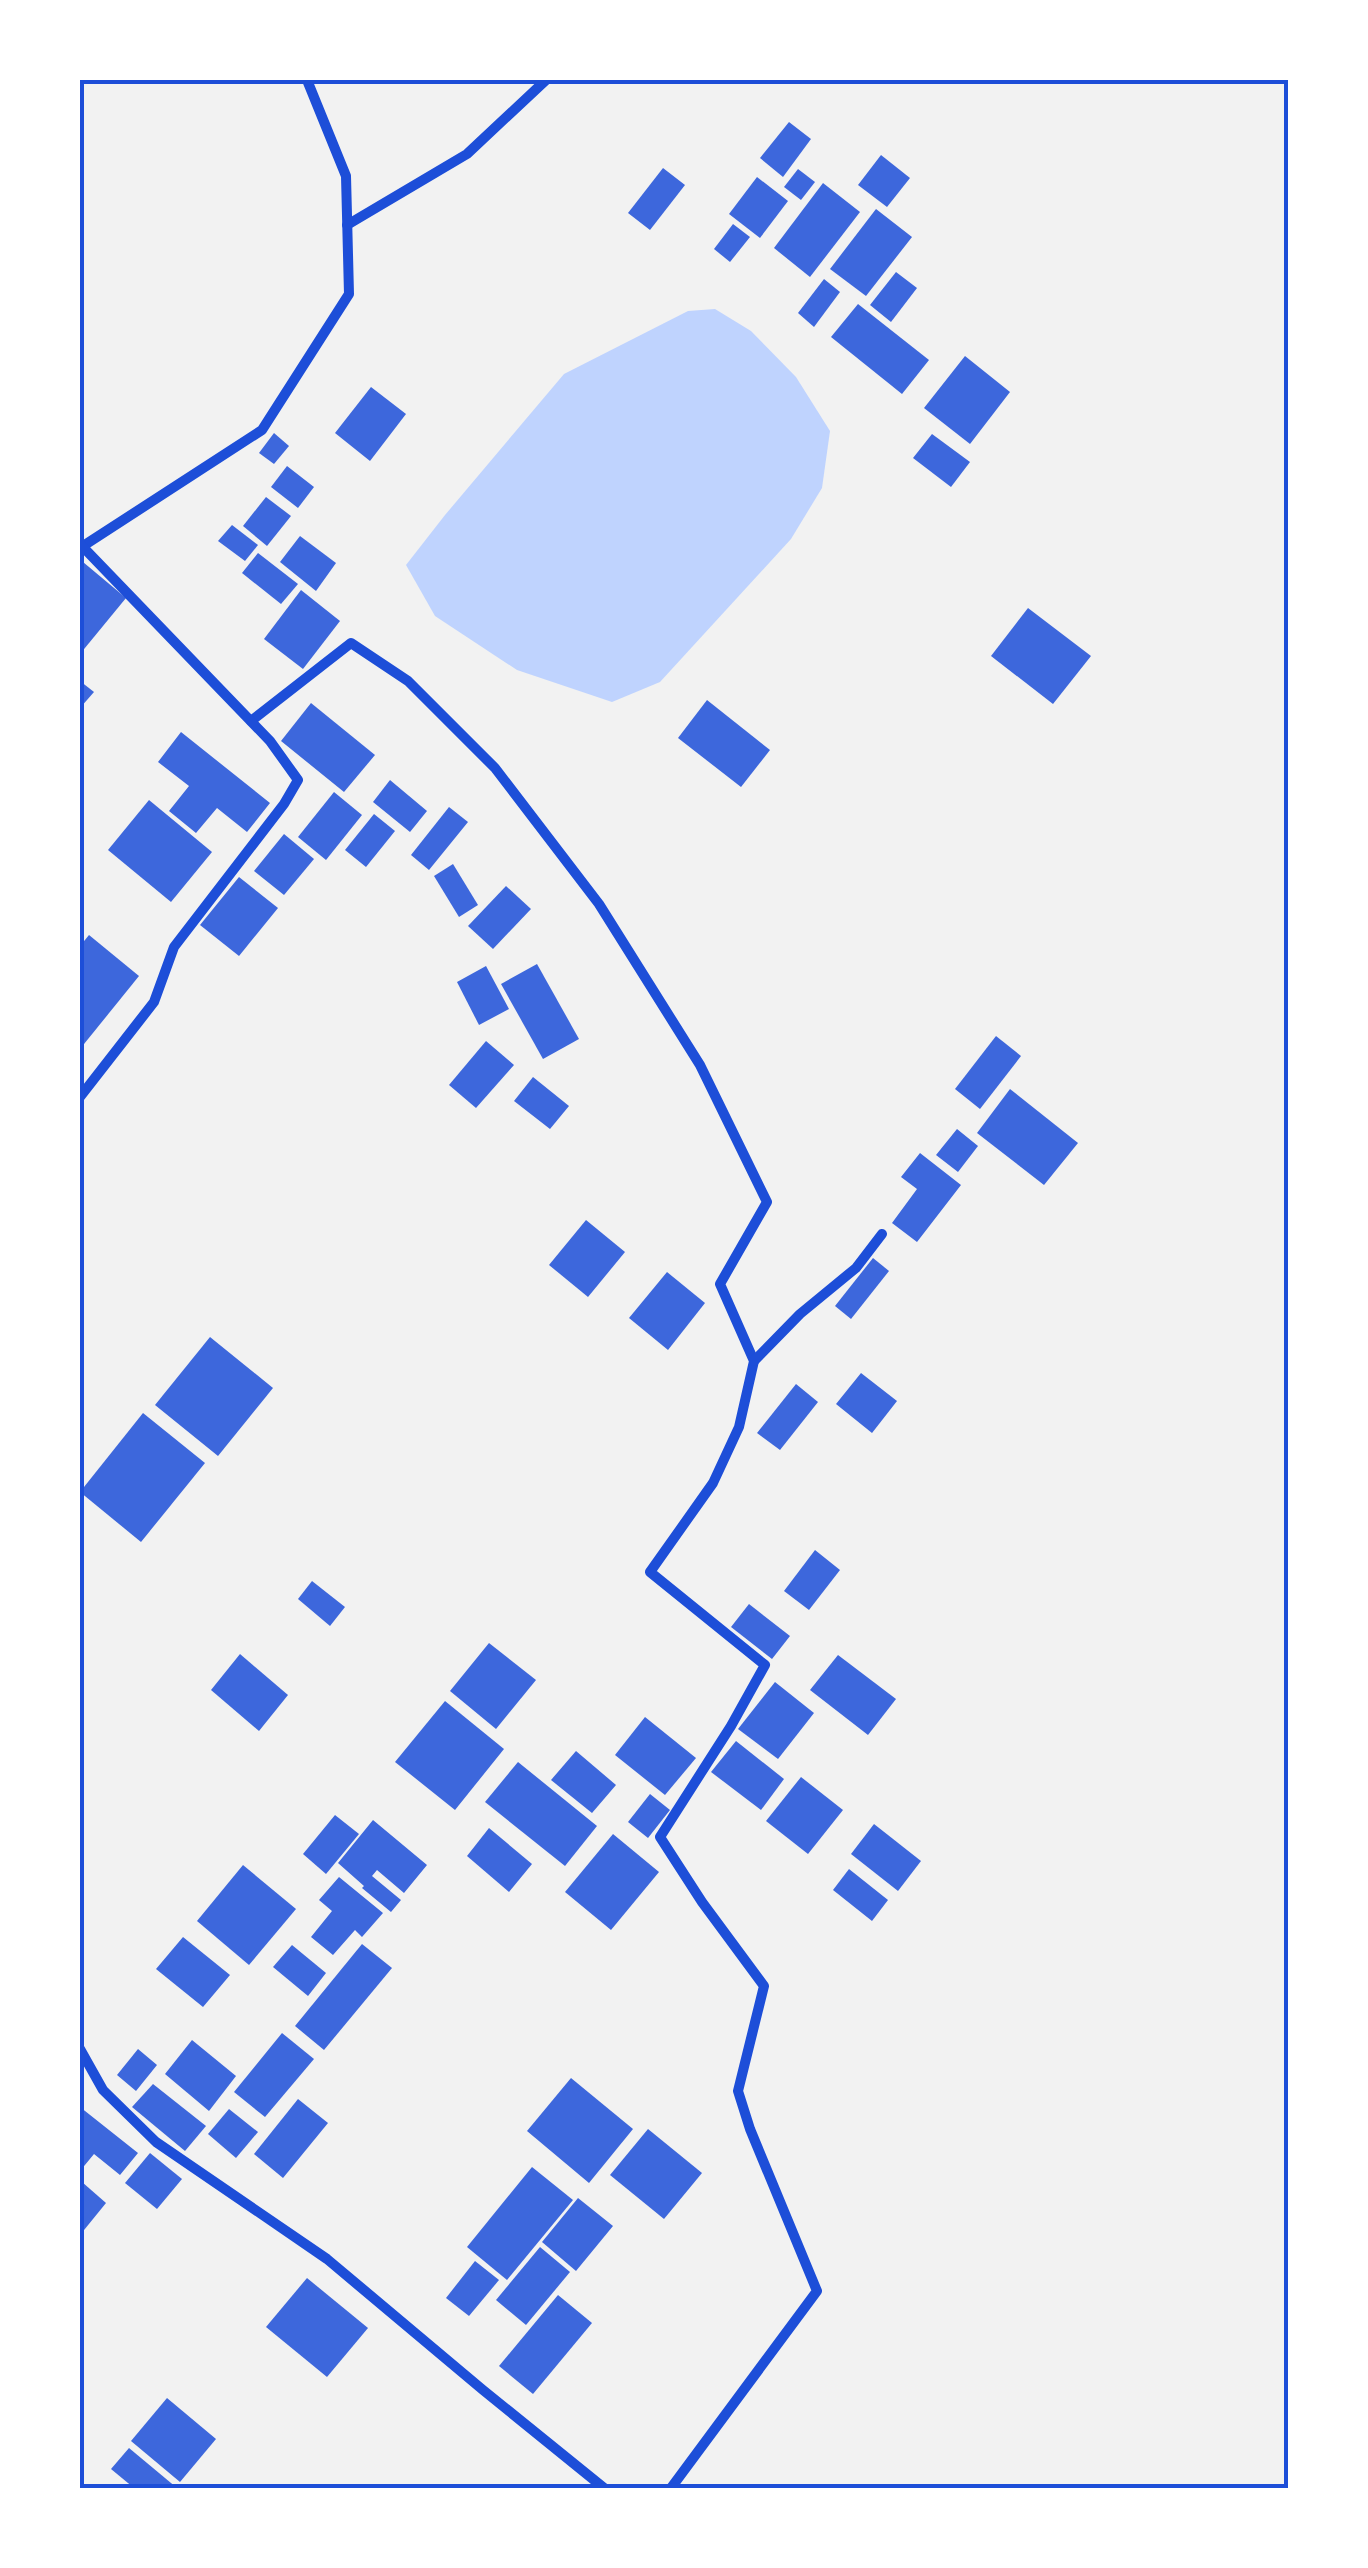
<svg xmlns="http://www.w3.org/2000/svg" width="1368" height="2568" font-family="Raleway,sans-serif">
  <style>
    .water { fill: #bfd3fe }
    .building { fill: #3d67dc }
    .lines { fill: none; stroke-linecap: round; stroke-linejoin: round }
    .minor { stroke: #1d4ed8; stroke-width: 10 }
    .neatline { fill: none; stroke: #1d4ed8; stroke-width: 4 }
  </style>
  <rect width="100%" height="100%" fill="#f2f2f2"/>
  <path class="water" d="M715,309L751,331L796,377L830,431L822,488L791,539L660,682L612,702L517,670L435,616L406,565L445,515L564,374L688,311Z"/>
  <g class="building">
    <path d="M789,122L811,139L783,177L760,158Z"/>
    <path d="M881,155L910,178L887,207L858,185Z"/>
    <path d="M663,168L685,185L650,230L628,213Z"/>
    <path d="M798,169L815,182L801,200L784,187Z"/>
    <path d="M757,177L788,201L760,238L729,214Z"/>
    <path d="M823,183L860,212L810,277L774,248Z"/>
    <path d="M876,209L912,237L866,296L830,269Z"/>
    <path d="M733,224L750,237L730,262L714,249Z"/>
    <path d="M896,272L917,288L891,322L870,305Z"/>
    <path d="M824,279L840,292L814,327L798,313Z"/>
    <path d="M858,304L929,360L902,394L831,337Z"/>
    <path d="M965,356L1010,392L970,444L924,408Z"/>
    <path d="M371,387L406,414L370,461L335,433Z"/>
    <path d="M274,433L289,446L274,464L259,453Z"/>
    <path d="M932,434L970,462L951,487L913,458Z"/>
    <path d="M287,466L314,487L298,508L271,487Z"/>
    <path d="M266,497L291,516L267,546L243,526Z"/>
    <path d="M232,525L258,545L245,561L218,541Z"/>
    <path d="M300,536L336,563L316,591L280,562Z"/>
    <path d="M258,553L298,584L281,604L242,573Z"/>
    <path d="M83,562L126,598L80,654V566Z"/>
    <path d="M301,590L340,621L303,669L264,639Z"/>
    <path d="M1028,608L1091,656L1053,704L991,656Z"/>
    <path d="M80,681L94,692L80,708Z"/>
    <path d="M707,700L770,750L741,787L678,738Z"/>
    <path d="M311,703L375,755L344,792L281,741Z"/>
    <path d="M181,732L270,803L247,832L217,808L196,833L169,811L189,786L158,762Z"/>
    <path d="M390,780L427,811L410,832L373,802Z"/>
    <path d="M334,792L362,815L326,860L298,837Z"/>
    <path d="M149,800L212,852L171,902L108,850Z"/>
    <path d="M449,807L468,822L429,870L411,855Z"/>
    <path d="M374,814L395,831L366,867L345,850Z"/>
    <path d="M284,834L314,859L284,895L254,871Z"/>
    <path d="M453,864L478,905L459,917L434,876Z"/>
    <path d="M239,877L278,908L239,956L200,925Z"/>
    <path d="M506,886L531,909L493,949L468,926Z"/>
    <path d="M89,935L139,976L80,1049V946Z"/>
    <path d="M537,964L579,1039L543,1059L501,984Z"/>
    <path d="M486,966L509,1009L479,1025L457,982Z"/>
    <path d="M996,1036L1021,1056L980,1109L955,1089Z"/>
    <path d="M486,1041L514,1065L476,1108L449,1085Z"/>
    <path d="M533,1077L569,1106L550,1129L514,1101Z"/>
    <path d="M1010,1089L1078,1143L1044,1185L977,1133Z"/>
    <path d="M957,1129L978,1146L958,1172L936,1155Z"/>
    <path d="M920,1153L961,1185L917,1242L892,1223L917,1189L901,1177Z"/>
    <path d="M586,1220L625,1252L588,1297L549,1265Z"/>
    <path d="M873,1258L889,1271L851,1319L835,1306Z"/>
    <path d="M667,1272L705,1303L668,1350L629,1318Z"/>
    <path d="M210,1337L273,1388L218,1456L155,1405Z"/>
    <path d="M861,1373L897,1401L872,1433L836,1404Z"/>
    <path d="M796,1384L818,1402L780,1450L757,1433Z"/>
    <path d="M143,1413L205,1463L141,1542L80,1492Z"/>
    <path d="M815,1550L840,1570L809,1610L784,1591Z"/>
    <path d="M312,1581L345,1607L330,1626L298,1599Z"/>
    <path d="M749,1604L790,1636L772,1659L731,1627Z"/>
    <path d="M489,1643L536,1680L496,1729L450,1691Z"/>
    <path d="M240,1654L288,1695L259,1731L211,1690Z"/>
    <path d="M838,1655L896,1699L868,1735L810,1690Z"/>
    <path d="M775,1682L814,1713L778,1759L738,1729Z"/>
    <path d="M445,1701L504,1749L455,1810L395,1762Z"/>
    <path d="M645,1717L696,1758L665,1795L615,1755Z"/>
    <path d="M736,1741L784,1779L761,1810L711,1772Z"/>
    <path d="M576,1751L616,1785L592,1813L551,1780Z"/>
    <path d="M518,1762L597,1826L565,1866L485,1802Z"/>
    <path d="M801,1777L843,1810L808,1854L766,1821Z"/>
    <path d="M650,1794L670,1810L648,1838L628,1822Z"/>
    <path d="M335,1815L359,1834L326,1874L303,1854Z"/>
    <path d="M373,1820L427,1865L404,1893L377,1870L372,1876L401,1900L391,1912L362,1888L364,1886L338,1863Z"/>
    <path d="M874,1824L921,1861L898,1891L851,1854Z"/>
    <path d="M489,1828L532,1864L509,1892L467,1856Z"/>
    <path d="M613,1834L659,1872L611,1930L565,1892Z"/>
    <path d="M243,1865L296,1909L249,1965L197,1921Z"/>
    <path d="M849,1869L888,1900L872,1921L833,1890Z"/>
    <path d="M339,1877L383,1913L362,1937L355,1930L333,1955L311,1937L332,1911L319,1900Z"/>
    <path d="M183,1937L230,1975L203,2007L156,1969Z"/>
    <path d="M362,1944L392,1968L324,2050L295,2026Z"/>
    <path d="M292,1945L326,1973L308,1996L273,1967Z"/>
    <path d="M282,2033L314,2059L265,2117L234,2092Z"/>
    <path d="M192,2040L236,2076L209,2111L165,2074Z"/>
    <path d="M138,2049L157,2065L136,2091L117,2075Z"/>
    <path d="M571,2078L633,2129L589,2183L527,2131Z"/>
    <path d="M153,2084L206,2126L185,2151L132,2107Z"/>
    <path d="M298,2099L328,2123L283,2178L254,2154Z"/>
    <path d="M80,2107L138,2153L120,2175L94,2154L80,2171Z"/>
    <path d="M229,2109L258,2132L236,2158L208,2134Z"/>
    <path d="M648,2129L702,2173L664,2219L610,2175Z"/>
    <path d="M150,2153L182,2179L157,2209L125,2183Z"/>
    <path d="M532,2167L573,2200L507,2280L467,2247Z"/>
    <path d="M82,2182L106,2203L80,2235V2184Z"/>
    <path d="M578,2198L613,2226L576,2271L542,2242Z"/>
    <path d="M540,2247L570,2272L526,2325L496,2300Z"/>
    <path d="M475,2261L499,2280L469,2316L446,2298Z"/>
    <path d="M307,2278L368,2328L327,2377L266,2327Z"/>
    <path d="M558,2295L592,2323L533,2394L499,2366Z"/>
    <path d="M167,2398L216,2439L180,2482L131,2441Z"/>
    <path d="M129,2448L177,2488H134L111,2469Z"/>
  </g>
  <g class="lines">
    <g class="minor">
      <path d="M347,225L467,154L546,80"/>
      <path d="M80,548L262,430L349,294L346,176L307,80"/>
      <path d="M251,721L351,643L408,681L495,768L599,904L700,1065L767,1202L720,1284L754,1361L739,1427L713,1483L650,1572L765,1665L731,1726L660,1837L702,1902L764,1986L738,2091L750,2129L817,2291L671,2488"/>
      <path d="M80,1097L154,1002L174,947L284,804L298,780L270,741L82,546"/>
      <path d="M754,1361L800,1314L856,1268L882,1234"/>
      <path d="M80,2049L103,2090L156,2142L327,2259L483,2390L604,2488"/>
    </g>
  </g>
  <rect width="1368" height="2568" fill="none" stroke="#ffffff" stroke-width="165"/>
  <rect x="82" y="82" width="1204" height="2404" class="neatline"/>
</svg>
